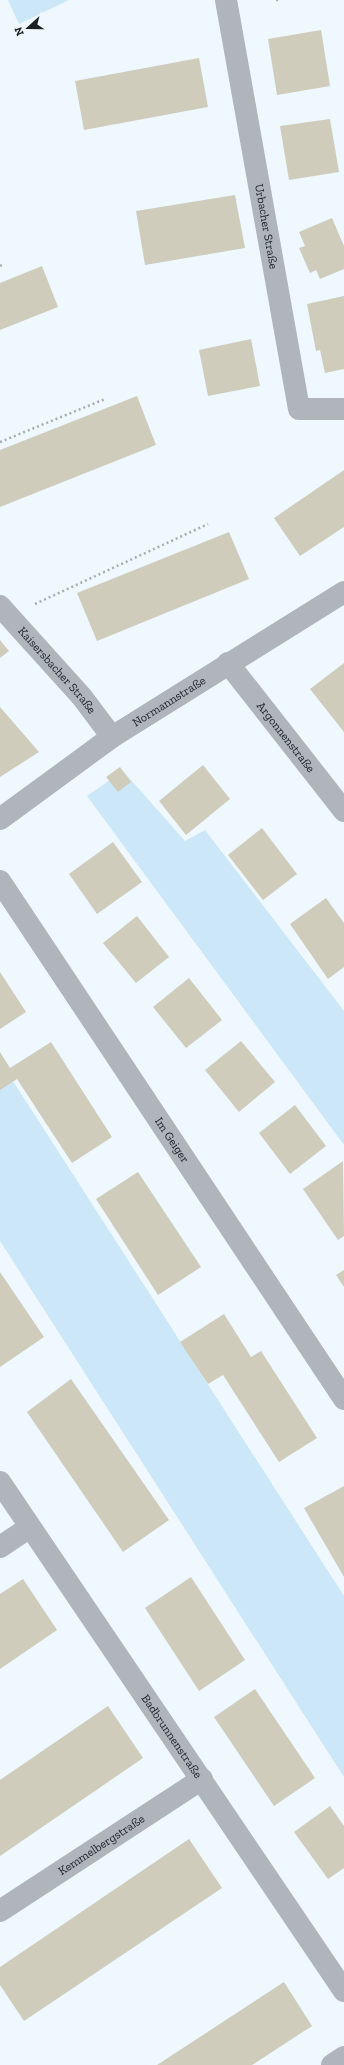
<svg xmlns="http://www.w3.org/2000/svg" width="344" height="2065" font-family="'Zilla Slab',serif">
  <style>
    .green { fill: #cce7f7 }
    .building { fill: #cfccbc }
    .lines { fill: none; stroke-linecap: round; stroke-linejoin: round }
    .path { stroke: #a5adb3; stroke-width: 2.5; stroke-dasharray: 2 3; stroke-linecap: butt }
    .minor { stroke: #afb5ba; stroke-width: 22 }
    .labels { text-anchor: middle; stroke-width: 4; stroke-linejoin: round; paint-order: stroke }
    .street-label { font-size: 12px; fill: #1a2024; stroke: #eef8fe }
  </style>
  <rect width="100%" height="100%" fill="#eef8fe"/>
  <g class="green">
    <path d="M8,0H69L19,24Z"/>
    <path d="M123,771L185,841L205,830L344,1011V1145L87,796Z"/>
    <path d="M0,1061L344,1596V1777L0,1241Z"/>
  </g>
  <g class="building">
    <path d="M321,30L330,86L277,95L268,39Z"/>
    <path d="M199,58L208,107L84,130L75,81Z"/>
    <path d="M330,119L339,172L289,180L280,126Z"/>
    <path d="M235,195L245,248L145,265L136,211Z"/>
    <path d="M332,218L344,246V269L320,279L316,270L310,273L299,248L305,246L299,232Z"/>
    <path d="M42,266L58,307L0,330V283Z"/>
    <path d="M344,296V369L325,373L320,350L316,351L307,304Z"/>
    <path d="M251,339L260,386L208,396L199,350Z"/>
    <path d="M137,396L156,445L0,507V450Z"/>
    <path d="M344,470V527L300,556L274,518Z"/>
    <path d="M229,532L249,579L97,641L77,593Z"/>
    <path d="M0,640L9,651L0,658Z"/>
    <path d="M344,663V732L310,689Z"/>
    <path d="M0,707L39,752L0,777Z"/>
    <path d="M203,765L230,799L186,835L159,801Z"/>
    <path d="M120,767L131,782L118,792L106,777Z"/>
    <path d="M262,828L297,874L263,900L228,855Z"/>
    <path d="M113,842L142,882L97,914L69,874Z"/>
    <path d="M326,898L344,923V967L328,979L290,924Z"/>
    <path d="M137,916L169,957L136,983L103,943Z"/>
    <path d="M0,972L26,1012L0,1029Z"/>
    <path d="M189,978L222,1020L186,1048L153,1007Z"/>
    <path d="M241,1041L275,1082L239,1112L205,1070Z"/>
    <path d="M51,1042L112,1137L72,1163L17,1079L0,1090V1052L10,1068Z"/>
    <path d="M295,1105L326,1146L290,1174L259,1133Z"/>
    <path d="M343,1161L344,1236L338,1240L303,1189Z"/>
    <path d="M138,1172L201,1267L158,1295L96,1199Z"/>
    <path d="M344,1270V1287L336,1275Z"/>
    <path d="M0,1272L44,1337L0,1367Z"/>
    <path d="M224,1314L251,1357L261,1351L317,1438L279,1462L223,1375L208,1384L180,1342Z"/>
    <path d="M71,1379L169,1520L123,1552L27,1412Z"/>
    <path d="M344,1486V1577L304,1508Z"/>
    <path d="M191,1577L245,1660L199,1691L145,1608Z"/>
    <path d="M23,1579L57,1630L0,1669V1594Z"/>
    <path d="M255,1689L315,1778L274,1806L214,1717Z"/>
    <path d="M108,1706L143,1758L0,1856V1780Z"/>
    <path d="M330,1806L344,1826V1868L328,1879L294,1832Z"/>
    <path d="M189,1839L222,1888L24,2021L0,1985V1967Z"/>
    <path d="M284,1982L312,2026L252,2065H157Z"/>
  </g>
  <g class="lines">
    <g class="path">
      <path d="M276,0H278"/>
      <path d="M0,266L2,265"/>
      <path d="M0,442L105,399"/>
      <path d="M35,604L208,524"/>
    </g>
    <g class="minor">
      <path id="s1" d="M226,0L299,409H344"/>
      <path id="s2" d="M0,606L82,697L112,737"/>
      <path id="s3" d="M228,663L344,811"/>
      <path id="s4" d="M0,819L112,737L344,592"/>
      <path id="s5" d="M0,881L344,1399"/>
      <path id="s6" d="M0,1482L344,1991"/>
      <path d="M0,1547L30,1527"/>
      <path id="s7" d="M0,1911L202,1779"/>
      <path d="M332,2065L344,2057"/>
    </g>
  </g>
  <g class="labels">
    <g class="street-label">
      <text dy="4" stroke="none"><textPath href="#s1" startOffset="230">Urbacher Straße</textPath></text>
      <text dy="4" stroke="none"><textPath href="#s2" startOffset="86">Kaisersbacher Straße</textPath></text>
      <text dy="4" stroke="none"><textPath href="#s4" startOffset="206">Normannstraße</textPath></text>
      <text dy="4" stroke="none"><textPath href="#s3" startOffset="94">Argonnenstraße</textPath></text>
      <text dy="4" stroke="none"><textPath href="#s5" startOffset="311">Im Geiger</textPath></text>
      <text dy="4" stroke="none"><textPath href="#s6" startOffset="307">Badbrunnenstraße</textPath></text>
      <text dy="4" stroke="none"><textPath href="#s7" startOffset="121">Kemmelbergstraße</textPath></text>
    </g>
  </g>
  <g transform="translate(28 28) rotate(249)" stroke="#eef8fe" stroke-width="3" paint-order="stroke">
  <path d="M0-3L7 15L0 10L-7 15Z" fill="#1a2024"/>
  <text y="-6" font-size="11" font-weight="bold" text-anchor="middle" fill="#1a2024">N</text>
  </g>
</svg>
